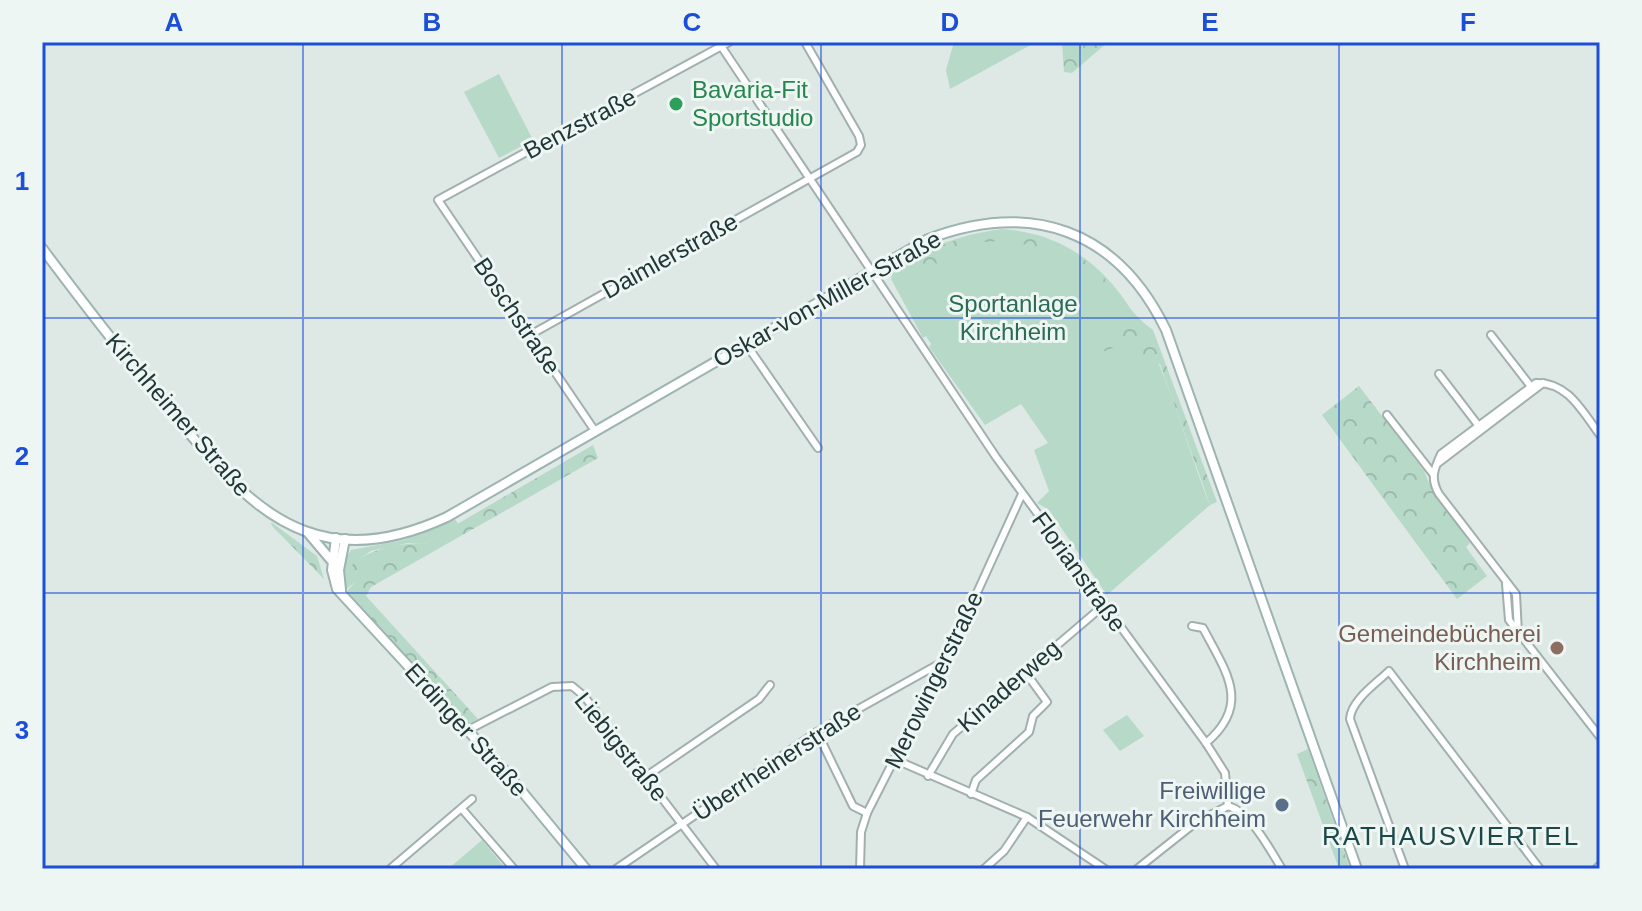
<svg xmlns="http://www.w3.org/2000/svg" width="1642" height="911" font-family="Arial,sans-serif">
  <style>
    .green { fill: #b7d9c8 }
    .forest { fill: url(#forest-crowns) }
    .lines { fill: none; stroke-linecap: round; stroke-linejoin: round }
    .street-casing { stroke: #a1b0ae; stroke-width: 10 }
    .secondary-casing { stroke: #9db4b1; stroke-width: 12 }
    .street { stroke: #fff; stroke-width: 6 }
    .secondary { stroke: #fff; stroke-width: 8 }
    .grid { fill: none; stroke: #1d4ed8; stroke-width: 2; stroke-opacity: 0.55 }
    .leisure-dot { fill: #2e9e5b; stroke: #eef6f4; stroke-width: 3 }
    .education-dot { fill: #8d6e63; stroke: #eef6f4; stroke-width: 3 }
    .service-dot { fill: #5c6f8a; stroke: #eef6f4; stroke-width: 3 }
    .labels { text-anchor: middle; stroke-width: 6; stroke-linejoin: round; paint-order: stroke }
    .leisure-label { font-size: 24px; fill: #27864d; stroke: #eef6f4; text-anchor: start }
    .street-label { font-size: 24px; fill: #203737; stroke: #eef6f4 }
    .park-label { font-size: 24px; fill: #2c6c54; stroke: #eef6f4 }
    .education-label { font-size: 24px; fill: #785e54; stroke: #eef6f4; text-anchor: end }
    .service-label { font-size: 24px; fill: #4e5e75; stroke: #eef6f4; text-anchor: end }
    .neighbourhood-label { font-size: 26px; letter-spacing: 2px; fill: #1d4848; stroke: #eef6f4 }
    .neatline { fill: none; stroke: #1d4ed8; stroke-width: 3 }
    .grid-label { font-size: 26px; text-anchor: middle; font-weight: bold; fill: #1d4ed8 }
  </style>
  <defs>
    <pattern id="forest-crowns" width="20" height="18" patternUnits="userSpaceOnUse" patternTransform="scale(2)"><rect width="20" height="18" fill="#b7d9c8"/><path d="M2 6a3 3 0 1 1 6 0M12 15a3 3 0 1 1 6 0" fill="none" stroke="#9dbbac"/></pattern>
  </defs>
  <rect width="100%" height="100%" fill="#dee9e6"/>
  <g class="green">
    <path d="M954,42H1036L950,89L946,70Z"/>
    <path d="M499,74L533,140L499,158L464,92Z"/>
    <path d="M1002,229C1145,239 1167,399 1210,505L1107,595L1049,510L1037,503L1049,491L1034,450L1048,443L1021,404L985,425L929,347L931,344L926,336L923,338L891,279L894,268C928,247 962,234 1002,229Z"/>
    <path d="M455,519L458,524L423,544L408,543L371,551L354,562L355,582L344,591V561L351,550L404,540Z"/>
    <path d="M1127,715L1144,736L1120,751L1103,730Z"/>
    <path d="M482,840L506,869H448Z"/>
  </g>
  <g class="forest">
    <path d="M1062,42H1108L1072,73L1064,72Z"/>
    <path d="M1001,230C1040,234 1080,249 1106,280C1122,297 1133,316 1153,330L1217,502L1210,505L1160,364L1118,346L1094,355L1087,351L1122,329L1124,322C1096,257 994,212 937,264L930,260L897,280L900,288L897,290L893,279L895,268C929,249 962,235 1001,230Z"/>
    <path d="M1359,386L1424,471L1430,485L1470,543L1466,547L1487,576L1457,599L1322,415Z"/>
    <path d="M593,445L598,458L371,587L366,596L478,719L467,725L347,591L355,582L351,572L353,562C374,549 398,542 423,544Z"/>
    <path d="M271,522L317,556L324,579L272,526Z"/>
    <path d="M1308,749L1350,869H1339L1297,754Z"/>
  </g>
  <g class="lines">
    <g class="street-casing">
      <g id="street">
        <path d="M721,46L996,457L1206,743L1225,773L1228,806C1251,812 1270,850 1282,869"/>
        <path d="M530,335L857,152L861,145L859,136L805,42"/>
        <path d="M1491,335L1529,384"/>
        <path d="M746,344L818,448"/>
        <path d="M1439,374L1478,425"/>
        <path d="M1387,415L1433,474"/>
        <path d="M595,431L438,200L729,42"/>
        <path d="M1438,463L1543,383"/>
        <path d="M1506,584L1509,620L1600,737"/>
        <path d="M1192,626L1203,628C1226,672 1252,704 1206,743"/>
        <path d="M1518,633L1516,594L1439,494C1430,479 1434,469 1441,454L1536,383C1568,382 1582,411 1600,435"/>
        <path d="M468,730L552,687L572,686L584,696L716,869"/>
        <path d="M817,732L853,806L867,813"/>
        <path d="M896,760L1027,817L1105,869"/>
        <path d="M648,775L759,699L770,685"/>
        <path d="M928,776L953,734L1103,606"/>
        <path d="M971,794L976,780L1029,732L1033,716L1047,702L1026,673"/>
        <path d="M462,809L514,869"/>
        <path d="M390,869L472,799"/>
        <path d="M616,869L817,732L937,665L942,666"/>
        <path d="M860,869L861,832L867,813L960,630L1022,494"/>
        <path d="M984,869L1004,851L1027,817"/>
        <path d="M1137,869L1195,823L1228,806"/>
        <path d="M1405,869L1350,719C1351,700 1377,683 1389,671L1540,869"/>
        <path d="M1596,869L1600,865"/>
      </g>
    </g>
    <g class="secondary-casing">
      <g id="secondary">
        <path d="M42,248C86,307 130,364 178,420C215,463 251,511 305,531C353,549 402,538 447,517L928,239C1031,200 1117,229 1166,330L1357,869"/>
        <path d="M309,534L331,560"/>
        <path d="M336,538L332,570L337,589L506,772L586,869"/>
        <path d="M341,590L339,570L345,539"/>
      </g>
    </g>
    <use href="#street" class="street"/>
    <use href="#secondary" class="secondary"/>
  </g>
  <path class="grid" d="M303,42V869M562,42V869M821,42V869M1080,42V869M1339,42V869M42,318H1600M42,593H1600"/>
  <circle class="leisure-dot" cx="676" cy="104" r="8"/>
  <circle class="education-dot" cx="1557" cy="648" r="8"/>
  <circle class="service-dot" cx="1282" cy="805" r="8"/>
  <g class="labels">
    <g class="leisure-label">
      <text x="692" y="98">Bavaria-Fit<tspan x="692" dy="28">Sportstudio</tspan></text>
    </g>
    <g class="street-label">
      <text transform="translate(580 124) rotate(-28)" y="8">Benzstraße</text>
      <text transform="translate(670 256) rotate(-29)" y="8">Daimlerstraße</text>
      <text transform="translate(827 299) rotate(-29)" y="8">Oskar-von-Miller-Straße</text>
      <text transform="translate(517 316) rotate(56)" y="8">Boschstraße</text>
      <text transform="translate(178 415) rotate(49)" y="8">Kirchheimer Straße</text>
      <text transform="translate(1079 572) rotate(54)" y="8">Florianstraße</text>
      <text transform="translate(934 680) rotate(-64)" y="8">Merowingerstraße</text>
      <text transform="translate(1009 686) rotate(-41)" y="8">Kinaderweg</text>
      <text transform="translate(466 730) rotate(48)" y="8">Erdinger Straße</text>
      <text transform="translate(621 747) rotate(51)" y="8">Liebigstraße</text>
      <text transform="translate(777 762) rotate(-33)" y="8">Überrheinerstraße</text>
    </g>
    <g class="park-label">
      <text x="1013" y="312">Sportanlage<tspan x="1013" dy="28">Kirchheim</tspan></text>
    </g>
    <g class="education-label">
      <text x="1541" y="642">Gemeindebücherei<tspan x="1541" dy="28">Kirchheim</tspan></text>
    </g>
    <g class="service-label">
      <text x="1266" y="799">Freiwillige<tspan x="1266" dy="28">Feuerwehr Kirchheim</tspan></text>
    </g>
    <g class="neighbourhood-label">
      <text x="1451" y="845">RATHAUSVIERTEL</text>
    </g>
  </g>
  <rect width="1642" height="911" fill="none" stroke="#eef6f4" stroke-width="88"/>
  <rect x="44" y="44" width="1554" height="823" class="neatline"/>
  <g class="grid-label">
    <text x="174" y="31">A</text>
    <text x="432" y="31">B</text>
    <text x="692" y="31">C</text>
    <text x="950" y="31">D</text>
    <text x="1210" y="31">E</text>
    <text x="1468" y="31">F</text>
    <text x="22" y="190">1</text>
    <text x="22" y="465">2</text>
    <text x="22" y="739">3</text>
  </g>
</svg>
